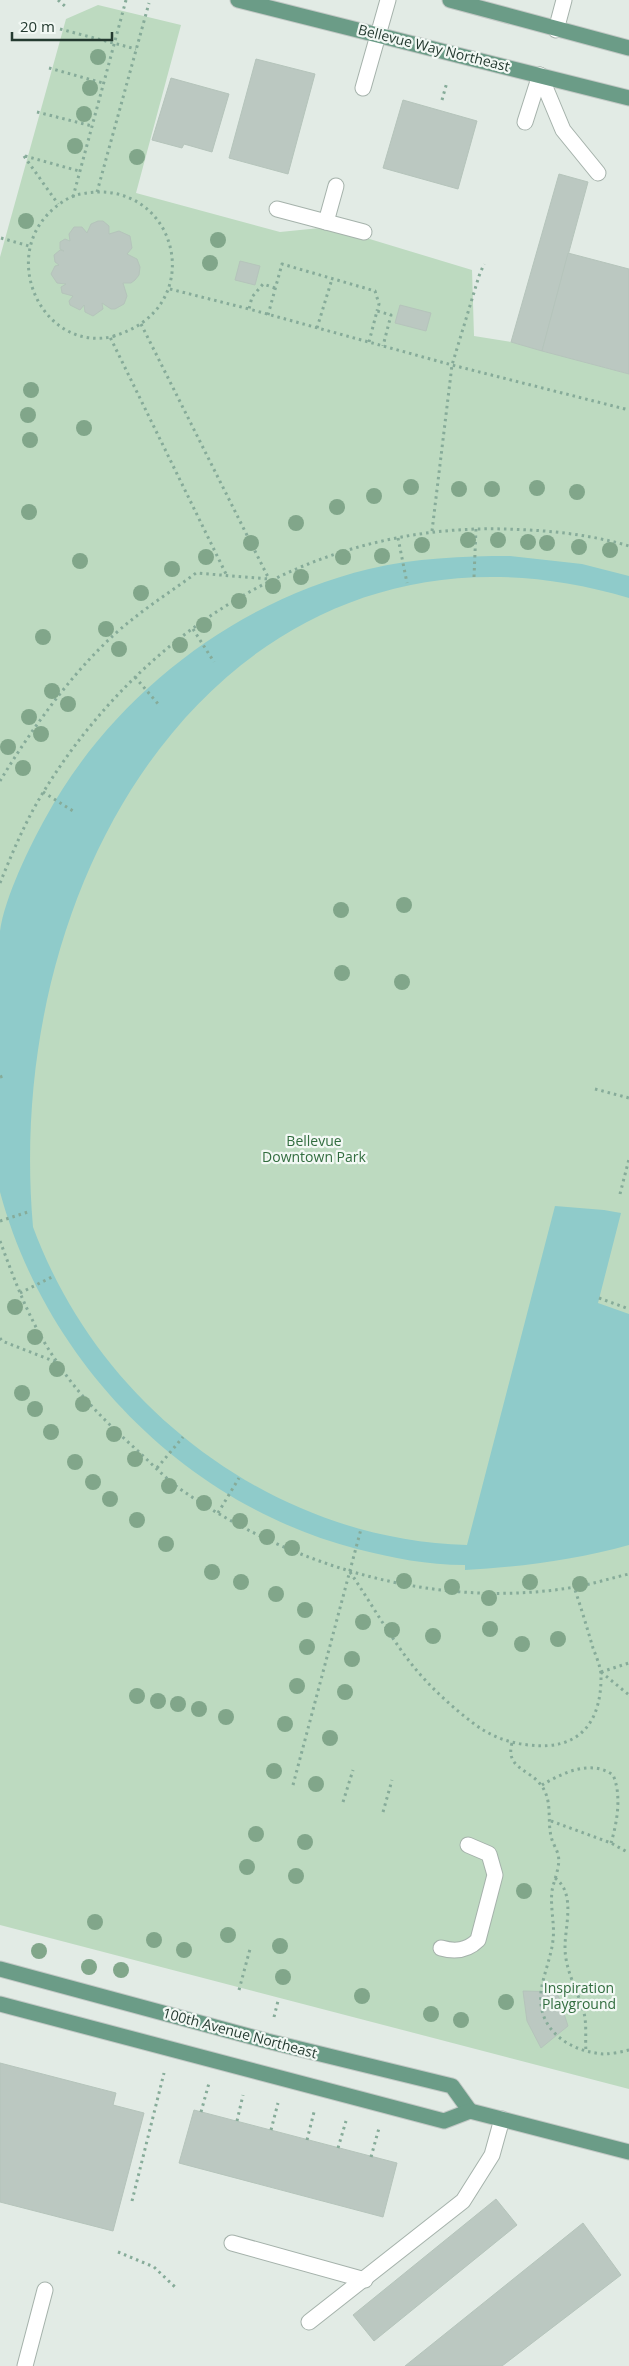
<svg xmlns="http://www.w3.org/2000/svg" width="629" height="2366" font-family="'Open Sans',sans-serif">
  <style>
    .green { fill: #bddac0 }
    .water { fill: #8fcbca }
    .building { fill: #bbc8c1; stroke: #b5c4bb }
    .lines { fill: none; stroke-linecap: round; stroke-linejoin: round }
    .minor-casing { stroke: #a5b2ab; stroke-width: 17 }
    .major-casing { stroke: #c2c8c5; stroke-width: 17 }
    .path { stroke: #86ab99; stroke-width: 3; stroke-dasharray: 2.5 4; stroke-linecap: butt }
    .minor { stroke: #fff; stroke-width: 15 }
    .major { stroke: #6b9c87; stroke-width: 15 }
    .tree { fill: #81a68a }
    .labels { text-anchor: middle; stroke-width: 4.5; stroke-linejoin: round; paint-order: stroke }
    .street-label { font-size: 14px; fill: #243a30; stroke: #f2f8f4 }
    .park-label { font-size: 14px; fill: #326d3f; stroke: #f2f8f4 }
  </style>
  <rect width="100%" height="100%" fill="#e2ebe5"/>
  <path class="green" d="M98,5L181,25L136,193L280,232L330,227L472,270L474,336L511,342L629,374V2089L0,1925V257L66,19Z"/>
  <path class="water" d="M510,556L582,564L629,576V598C247,484 0,852 33,1227C62,1305 110,1374 173,1428C255,1499 358,1542 467,1545L555,1206L604,1210L621,1213L598,1303L629,1314V1545C575,1560 521,1567 465,1570V1565C427,1565 393,1558 357,1549C186,1505 46,1363 0,1192C0,1134 0,1075 0,1016C0,989 0,959 0,931C4,899 30,845 46,817C112,696 235,601 369,569C415,558 463,556 510,556Z"/>
  <g class="building">
    <path d="M256,59L315,74L288,174L229,158Z"/>
    <path d="M171,78L229,94L212,152L184,144L182,148L152,140Z"/>
    <path d="M403,100L477,121L458,189L383,168Z"/>
    <path d="M559,174L588,182L542,351L511,342Z"/>
    <path d="M98,221H103L109,226V234L119,231L130,236L132,248L127,254L137,259L140,267L139,275L135,280L131,283H123L127,296L124,304L115,309H111L102,303L103,309L93,316L85,312L84,305L80,310L70,305L69,301L73,296L62,293L61,287L66,284L57,283L51,274L55,266L59,265L55,262L54,255L60,250L64,251L60,249V242L65,239L70,241L69,234L74,227H82L87,233L91,224Z"/>
    <path d="M568,253L629,269V374L542,351Z"/>
    <path d="M240,261L260,266L255,285L235,280Z"/>
    <path d="M400,305L431,313L426,331L395,323Z"/>
    <path d="M523,1991L557,1992L568,2026L541,2048L527,2021Z"/>
    <path d="M0,2063L116,2093L113,2105L144,2113L113,2231L0,2202Z"/>
    <path d="M194,2110L397,2163L383,2217L179,2163Z"/>
    <path d="M496,2199L517,2225L374,2341L353,2315Z"/>
    <path d="M583,2223L621,2275L502,2366H405Z"/>
  </g>
  <g class="lines">
    <g class="minor-casing">
      <g id="minor">
        <path d="M556,30L564,0"/>
        <path d="M540,75L563,130L598,173"/>
        <path d="M363,88L388,0"/>
        <path d="M525,122L540,75"/>
        <path d="M277,209L364,232"/>
        <path d="M326,222L336,186"/>
        <path d="M441,1948C455,1952 467,1951 478,1940L495,1875L489,1854L468,1845"/>
        <path d="M232,2243L365,2280"/>
        <path d="M309,2322L463,2201L492,2155L502,2119"/>
        <path d="M25,2366L45,2290"/>
      </g>
    </g>
    <g class="major-casing">
      <g id="major">
        <path d="M238,0L629,98"/>
        <path d="M450,0L629,48"/>
        <path d="M0,1969L267,2041L452,2086L470,2111"/>
        <path d="M0,2004L444,2121L470,2111L629,2152"/>
      </g>
    </g>
    <g class="path">
      <path d="M58,0L66,7"/>
      <path d="M60,29L136,49"/>
      <path d="M49,68L103,83"/>
      <path d="M442,100L447,82"/>
      <path d="M37,112L92,126"/>
      <path d="M24,156L58,204"/>
      <path d="M25,156L79,171"/>
      <path d="M97,192L149,3"/>
      <path d="M73,197L126,0"/>
      <path d="M1,238L29,246"/>
      <path d="M275,288L263,284L252,297L249,309L452,365L629,410"/>
      <path d="M170,289L249,309"/>
      <path d="M268,315L282,264L375,291L379,304L377,311"/>
      <path d="M141,324L269,579"/>
      <path d="M317,328L332,279"/>
      <path d="M115,336C45,354 0,262 49,213C57,205 69,196 81,194C178,174 213,311 110,337L227,576"/>
      <path d="M369,342L377,311L391,315L383,346"/>
      <path d="M432,531L452,365L479,276L484,264"/>
      <path d="M398,538L407,583"/>
      <path d="M474,577L476,529"/>
      <path d="M193,629L214,662"/>
      <path d="M135,677L159,705"/>
      <path d="M0,781C34,725 82,658 134,618C154,602 176,588 196,573L269,579"/>
      <path d="M43,792L73,811"/>
      <path d="M0,883C13,851 26,820 44,791C144,629 313,524 504,529C546,530 589,534 629,546"/>
      <path d="M0,1077L3,1076"/>
      <path d="M595,1089L629,1098"/>
      <path d="M620,1194L629,1159"/>
      <path d="M0,1221L28,1212"/>
      <path d="M0,1241C16,1284 31,1325 57,1362C79,1396 109,1425 139,1452C154,1466 169,1482 186,1493C298,1569 440,1610 575,1587C593,1584 611,1578 629,1574"/>
      <path d="M20,1293L54,1276"/>
      <path d="M599,1298L629,1309"/>
      <path d="M0,1338L2,1341L56,1362"/>
      <path d="M157,1468L183,1437"/>
      <path d="M218,1513L239,1478"/>
      <path d="M350,1572C371,1603 390,1637 413,1666C430,1687 452,1707 473,1723C490,1736 508,1743 529,1745C579,1751 602,1723 601,1674C600,1665 596,1656 593,1648C587,1628 581,1607 574,1587"/>
      <path d="M601,1672L629,1695"/>
      <path d="M601,1672L629,1663"/>
      <path d="M512,1743C505,1768 529,1769 541,1785C553,1801 547,1819 551,1836C552,1842 556,1848 558,1854C561,1866 554,1879 552,1891C550,1908 555,1924 553,1940C551,1958 543,1975 541,1992C537,2030 569,2051 603,2054C611,2054 621,2052 629,2050"/>
      <path d="M293,1785L361,1529"/>
      <path d="M542,1785C562,1773 591,1759 613,1775C622,1795 617,1823 611,1843"/>
      <path d="M343,1802L353,1770"/>
      <path d="M383,1812L392,1780"/>
      <path d="M551,1821L611,1843L629,1853"/>
      <path d="M555,1878C576,1893 565,1926 565,1947C565,1971 578,1991 584,2013C587,2025 585,2040 586,2052"/>
      <path d="M239,1990L250,1949"/>
      <path d="M274,2017L278,2001"/>
      <path d="M201,2112L209,2083"/>
      <path d="M237,2121L243,2095"/>
      <path d="M271,2130L278,2103"/>
      <path d="M307,2140L314,2112"/>
      <path d="M338,2148L346,2121"/>
      <path d="M371,2157L379,2128"/>
      <path d="M132,2201L164,2073"/>
      <path d="M118,2252L154,2267L176,2288"/>
    </g>
    <use href="#minor" class="minor"/>
    <use href="#major" class="major"/>
  </g>
  <g class="tree">
    <circle cx="98" cy="57" r="8"/>
    <circle cx="90" cy="88" r="8"/>
    <circle cx="84" cy="114" r="8"/>
    <circle cx="75" cy="146" r="8"/>
    <circle cx="137" cy="157" r="8"/>
    <circle cx="26" cy="221" r="8"/>
    <circle cx="218" cy="240" r="8"/>
    <circle cx="210" cy="263" r="8"/>
    <circle cx="31" cy="390" r="8"/>
    <circle cx="28" cy="415" r="8"/>
    <circle cx="84" cy="428" r="8"/>
    <circle cx="30" cy="440" r="8"/>
    <circle cx="411" cy="487" r="8"/>
    <circle cx="537" cy="488" r="8"/>
    <circle cx="459" cy="489" r="8"/>
    <circle cx="492" cy="489" r="8"/>
    <circle cx="577" cy="492" r="8"/>
    <circle cx="374" cy="496" r="8"/>
    <circle cx="337" cy="507" r="8"/>
    <circle cx="29" cy="512" r="8"/>
    <circle cx="296" cy="523" r="8"/>
    <circle cx="468" cy="540" r="8"/>
    <circle cx="498" cy="540" r="8"/>
    <circle cx="528" cy="542" r="8"/>
    <circle cx="251" cy="543" r="8"/>
    <circle cx="547" cy="543" r="8"/>
    <circle cx="422" cy="545" r="8"/>
    <circle cx="579" cy="547" r="8"/>
    <circle cx="610" cy="550" r="8"/>
    <circle cx="382" cy="556" r="8"/>
    <circle cx="206" cy="557" r="8"/>
    <circle cx="343" cy="557" r="8"/>
    <circle cx="80" cy="561" r="8"/>
    <circle cx="172" cy="569" r="8"/>
    <circle cx="301" cy="577" r="8"/>
    <circle cx="273" cy="586" r="8"/>
    <circle cx="141" cy="593" r="8"/>
    <circle cx="239" cy="601" r="8"/>
    <circle cx="204" cy="625" r="8"/>
    <circle cx="106" cy="629" r="8"/>
    <circle cx="43" cy="637" r="8"/>
    <circle cx="180" cy="645" r="8"/>
    <circle cx="119" cy="649" r="8"/>
    <circle cx="52" cy="691" r="8"/>
    <circle cx="68" cy="704" r="8"/>
    <circle cx="29" cy="717" r="8"/>
    <circle cx="41" cy="734" r="8"/>
    <circle cx="8" cy="747" r="8"/>
    <circle cx="23" cy="768" r="8"/>
    <circle cx="404" cy="905" r="8"/>
    <circle cx="341" cy="910" r="8"/>
    <circle cx="342" cy="973" r="8"/>
    <circle cx="402" cy="982" r="8"/>
    <circle cx="15" cy="1307" r="8"/>
    <circle cx="35" cy="1337" r="8"/>
    <circle cx="57" cy="1369" r="8"/>
    <circle cx="22" cy="1393" r="8"/>
    <circle cx="83" cy="1404" r="8"/>
    <circle cx="35" cy="1409" r="8"/>
    <circle cx="51" cy="1432" r="8"/>
    <circle cx="114" cy="1434" r="8"/>
    <circle cx="135" cy="1459" r="8"/>
    <circle cx="75" cy="1462" r="8"/>
    <circle cx="93" cy="1482" r="8"/>
    <circle cx="169" cy="1486" r="8"/>
    <circle cx="110" cy="1499" r="8"/>
    <circle cx="204" cy="1503" r="8"/>
    <circle cx="137" cy="1520" r="8"/>
    <circle cx="240" cy="1521" r="8"/>
    <circle cx="267" cy="1537" r="8"/>
    <circle cx="166" cy="1544" r="8"/>
    <circle cx="292" cy="1548" r="8"/>
    <circle cx="212" cy="1572" r="8"/>
    <circle cx="404" cy="1581" r="8"/>
    <circle cx="241" cy="1582" r="8"/>
    <circle cx="530" cy="1582" r="8"/>
    <circle cx="580" cy="1584" r="8"/>
    <circle cx="452" cy="1587" r="8"/>
    <circle cx="276" cy="1594" r="8"/>
    <circle cx="489" cy="1598" r="8"/>
    <circle cx="305" cy="1610" r="8"/>
    <circle cx="363" cy="1622" r="8"/>
    <circle cx="490" cy="1629" r="8"/>
    <circle cx="392" cy="1630" r="8"/>
    <circle cx="433" cy="1636" r="8"/>
    <circle cx="558" cy="1639" r="8"/>
    <circle cx="522" cy="1644" r="8"/>
    <circle cx="307" cy="1647" r="8"/>
    <circle cx="352" cy="1659" r="8"/>
    <circle cx="297" cy="1686" r="8"/>
    <circle cx="345" cy="1692" r="8"/>
    <circle cx="137" cy="1696" r="8"/>
    <circle cx="158" cy="1701" r="8"/>
    <circle cx="178" cy="1704" r="8"/>
    <circle cx="199" cy="1709" r="8"/>
    <circle cx="226" cy="1717" r="8"/>
    <circle cx="285" cy="1724" r="8"/>
    <circle cx="330" cy="1738" r="8"/>
    <circle cx="274" cy="1771" r="8"/>
    <circle cx="316" cy="1784" r="8"/>
    <circle cx="256" cy="1834" r="8"/>
    <circle cx="305" cy="1842" r="8"/>
    <circle cx="247" cy="1867" r="8"/>
    <circle cx="296" cy="1876" r="8"/>
    <circle cx="524" cy="1891" r="8"/>
    <circle cx="95" cy="1922" r="8"/>
    <circle cx="228" cy="1935" r="8"/>
    <circle cx="154" cy="1940" r="8"/>
    <circle cx="280" cy="1946" r="8"/>
    <circle cx="184" cy="1950" r="8"/>
    <circle cx="39" cy="1951" r="8"/>
    <circle cx="89" cy="1967" r="8"/>
    <circle cx="121" cy="1970" r="8"/>
    <circle cx="283" cy="1977" r="8"/>
    <circle cx="362" cy="1996" r="8"/>
    <circle cx="506" cy="2002" r="8"/>
    <circle cx="431" cy="2014" r="8"/>
    <circle cx="461" cy="2020" r="8"/>
  </g>
  <g class="labels">
    <g class="street-label">
      <text transform="translate(434 48) rotate(14)" y="5">Bellevue Way Northeast</text>
      <text transform="translate(240 2033) rotate(15)" y="5">100th Avenue Northeast</text>
    </g>
    <g class="park-label">
      <text x="314" y="1146">Bellevue<tspan x="314" dy="16">Downtown Park</tspan></text>
      <text x="579" y="1993">Inspiration<tspan x="579" dy="16">Playground</tspan></text>
    </g>
  </g>
  <path d="M12 32v8h100v-8" fill="none" stroke="#243a30" stroke-width="2.5"/>
  <text x="20" y="32" font-size="15" fill="#243a30" stroke="#f2f8f4" stroke-width="4" paint-order="stroke">20 m</text>
</svg>
